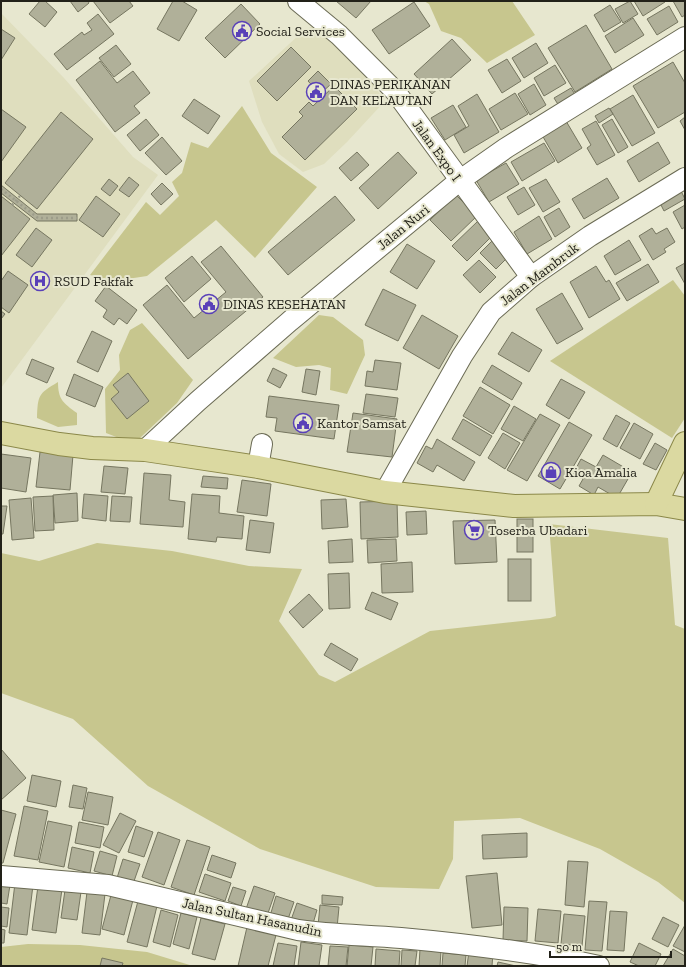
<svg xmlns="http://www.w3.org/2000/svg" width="686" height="967" font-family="'Zilla Slab',serif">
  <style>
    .built { fill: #dfdebe }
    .green { fill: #c7c68e }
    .building { fill: #b0b099; stroke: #767660 }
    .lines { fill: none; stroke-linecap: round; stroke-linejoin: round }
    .minor-casing { stroke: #6b6b55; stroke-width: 22 }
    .major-casing { stroke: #8b8849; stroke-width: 24 }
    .path { stroke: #9d9d8b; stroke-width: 2.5; stroke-dasharray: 2 3; stroke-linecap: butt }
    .minor { stroke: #fff; stroke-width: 20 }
    .major { stroke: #dbd9a1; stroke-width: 22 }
    .labels { text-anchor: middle; stroke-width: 4; stroke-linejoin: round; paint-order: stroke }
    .poi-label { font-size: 14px; fill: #222119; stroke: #e7e7cf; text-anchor: start }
    .street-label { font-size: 14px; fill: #222119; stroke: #e7e7cf }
  </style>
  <rect width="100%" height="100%" fill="#e7e7cf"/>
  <g class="built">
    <path d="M1,13L64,78L133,157L158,175L1,388Z"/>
    <path d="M314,25L372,83L385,101L347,142L324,164L303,172L279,154L262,122L249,81L301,33Z"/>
  </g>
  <g class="green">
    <path d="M424,1H512L535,35L487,63L461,38L441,31L429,4Z"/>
    <path d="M242,106L271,153L317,187L255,258L216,220L147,276L114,281L90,275L146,202L160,215L179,196L172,182L182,173L191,142L208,148Z"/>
    <path d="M673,280L685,296V418L672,438L550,361Z"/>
    <path d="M319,315L333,317L363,340L365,355L347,394L330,390L331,368L319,365L296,367L273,358Z"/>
    <path d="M142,323L193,380L177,403L140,438H119L106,433L105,389L120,370L119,355L130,330Z"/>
    <path d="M58,382C58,399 63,403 77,413V425L58,427L37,418C38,395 38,394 58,382Z"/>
    <path d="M549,524L668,538L675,625L685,629V903L658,882L600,849L520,818L454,821L453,859L439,889L376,887L260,849L148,786L73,719L1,693V553L39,561L97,543L172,551L249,566L302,569L279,621L319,675L335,682L430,631L550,618L556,616Z"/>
    <path d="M28,944L80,945L147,952L193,966H1V947Z"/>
  </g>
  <g class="building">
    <path d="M40,1H45L57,12L45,27L29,14Z"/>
    <path d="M70,1H88L89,3L78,12Z"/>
    <path d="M93,1H129L133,6L110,23Z"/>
    <path d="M173,1H182L197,10L179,41L157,29Z"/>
    <path d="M336,1H371L356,18Z"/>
    <path d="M630,1L638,14L623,23L615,9Z"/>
    <path d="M634,1H665V2L643,16Z"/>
    <path d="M673,1H685V15L682,17Z"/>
    <path d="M414,2L430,26L389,54L372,30Z"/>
    <path d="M241,4L260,24L225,58L205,38Z"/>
    <path d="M610,5L621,22L604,32L594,15Z"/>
    <path d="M669,6L678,22L657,35L647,19Z"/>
    <path d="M98,14L114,34L67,70L54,54L82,32L84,35L92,30L87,23Z"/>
    <path d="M633,18L644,35L615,53L605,36Z"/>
    <path d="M586,25L612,69L575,92L548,48Z"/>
    <path d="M1,29L15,38L1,60Z"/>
    <path d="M452,39L471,60L432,94L414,74Z"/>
    <path d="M536,43L548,63L524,78L512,58Z"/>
    <path d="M116,45L131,64L114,77L99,58Z"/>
    <path d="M291,47L311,67L277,101L257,81Z"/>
    <path d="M507,59L521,81L502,93L488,70Z"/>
    <path d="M100,61L117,83L133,71L150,93L134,106L140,113L115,132L76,80Z"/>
    <path d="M673,62L685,83V112L658,128L633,86Z"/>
    <path d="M555,65L566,83L544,96L534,78Z"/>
    <path d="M318,71L331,84L320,94L308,81Z"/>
    <path d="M534,84L546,105L530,115L518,94Z"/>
    <path d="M334,86L357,109L305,160L282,137L303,116L299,112L309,102L313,106Z"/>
    <path d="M571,88L576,96L559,106L554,98Z"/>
    <path d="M515,93L528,114L501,130L489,109Z"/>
    <path d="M477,94L499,132L464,153L454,135L469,126L458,106Z"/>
    <path d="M633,95L655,133L632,146L610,109Z"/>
    <path d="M194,99L220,116L208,134L182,116Z"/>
    <path d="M453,105L466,127L445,140L431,118Z"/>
    <path d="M609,108L613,114L599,123L595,116Z"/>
    <path d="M1,109L26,127L1,162Z"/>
    <path d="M61,112L93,139L37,209L5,183Z"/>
    <path d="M685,117V130L680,121Z"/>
    <path d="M146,119L159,135L140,151L127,135Z"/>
    <path d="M612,119L628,147L618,153L602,125Z"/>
    <path d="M566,121L582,148L558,163L542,135Z"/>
    <path d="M596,121L615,155L597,165L587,148L591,145L582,129Z"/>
    <path d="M162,137L182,161L166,175L145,153Z"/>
    <path d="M658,142L670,163L639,182L627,161Z"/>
    <path d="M544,143L555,161L522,181L511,162Z"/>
    <path d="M357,152L369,165L351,181L339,168Z"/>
    <path d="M398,152L417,173L378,209L359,188Z"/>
    <path d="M506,163L519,184L489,202L476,180Z"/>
    <path d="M129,177L139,185L129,197L119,190Z"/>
    <path d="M607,178L619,198L584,219L572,199Z"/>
    <path d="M109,179L118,186L110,196L101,189Z"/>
    <path d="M546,179L560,202L543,212L529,188Z"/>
    <path d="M162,183L173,194L161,205L151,194Z"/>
    <path d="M1,185L37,214H77V221H37L1,193Z"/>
    <path d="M524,187L535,205L518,215L507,197Z"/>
    <path d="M679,187L685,199L664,211L658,199Z"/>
    <path d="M456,195L477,216L451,241L430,220Z"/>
    <path d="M1,196L30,219L1,256Z"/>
    <path d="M96,196L120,214L103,237L79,220Z"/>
    <path d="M335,196L355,220L288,275L268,252Z"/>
    <path d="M685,205V227L682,229L673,212Z"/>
    <path d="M559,208L570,227L555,237L544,217Z"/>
    <path d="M539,216L552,239L527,254L514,232Z"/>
    <path d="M478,221L492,236L467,261L452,246Z"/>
    <path d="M36,228L52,240L32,267L16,255Z"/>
    <path d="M652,228L656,234L667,228L675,242L664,249L666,252L653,260L639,236Z"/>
    <path d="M493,240L509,256L496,269L480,253Z"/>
    <path d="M629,240L641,260L615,275L604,256Z"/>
    <path d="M407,244L435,261L417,289L390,272Z"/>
    <path d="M221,246L263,297L188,359L143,305L167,285L194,318L226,292L201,262Z"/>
    <path d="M192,256L211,279L184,302L165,278Z"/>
    <path d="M479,260L496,277L480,293L463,275Z"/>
    <path d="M685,263V284L676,268Z"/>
    <path d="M648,264L659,282L627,301L616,283Z"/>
    <path d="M596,266L606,282L609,280L620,299L589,318L570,282Z"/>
    <path d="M8,271L28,285L9,313L1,307V281Z"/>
    <path d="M106,286L137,310L127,324L119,318L114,325L103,317L107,310L95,301Z"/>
    <path d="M383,289L416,305L398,341L365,325Z"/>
    <path d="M562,293L583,329L557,344L536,309Z"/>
    <path d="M1,311L5,314L1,319Z"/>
    <path d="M422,315L458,336L439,369L403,348Z"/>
    <path d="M92,331L112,341L98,372L77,362Z"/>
    <path d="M512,332L542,350L529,372L498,354Z"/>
    <path d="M32,359L54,368L47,383L26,374Z"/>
    <path d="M375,360L401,363L397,390L365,386L367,371L373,372Z"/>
    <path d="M492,365L522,383L512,400L482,382Z"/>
    <path d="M273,368L287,375L280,388L267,381Z"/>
    <path d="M306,369L320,371L316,395L302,392Z"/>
    <path d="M128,373L149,401L127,419L111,399L119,392L113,385Z"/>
    <path d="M74,374L103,387L95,407L66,395Z"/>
    <path d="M561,379L585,392L569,419L546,405Z"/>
    <path d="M480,387L510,405L493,434L463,416Z"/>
    <path d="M366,394L398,398L395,417L363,413Z"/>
    <path d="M269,396L339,405L334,439L275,431L277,418L266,417Z"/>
    <path d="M514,406L536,419L523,441L501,429Z"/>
    <path d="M353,413L397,419L392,457L347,452Z"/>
    <path d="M540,414L560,425L527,481L507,470Z"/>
    <path d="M616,415L630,423L617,447L603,439Z"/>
    <path d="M463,419L492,436L480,456L452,439Z"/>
    <path d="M569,422L592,435L560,489L538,476Z"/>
    <path d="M634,423L653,434L640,459L620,448Z"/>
    <path d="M503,433L520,443L505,469L488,458Z"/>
    <path d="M437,439L475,462L464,481L437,465L433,472L417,463L426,446L432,449Z"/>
    <path d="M655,443L667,450L656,470L643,464Z"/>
    <path d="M40,452L73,455L70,490L36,487Z"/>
    <path d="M1,454L31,458L26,492L1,488Z"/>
    <path d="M603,455L632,472L617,498L598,487L594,495L579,486L583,479L573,474L581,459L596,467Z"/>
    <path d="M104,466L128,468L125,494L101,492Z"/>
    <path d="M144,473L171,475L169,500L185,502L183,527L140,524Z"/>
    <path d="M203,476L228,478L227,489L201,487Z"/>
    <path d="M242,480L271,484L267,516L237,512Z"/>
    <path d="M77,493L78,521L55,523L53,495Z"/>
    <path d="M84,494L108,496L106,521L82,518Z"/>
    <path d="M192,494L220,496L219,513L244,516L242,539L217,537L216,542L188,539Z"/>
    <path d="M53,496L54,530L35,531L33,497Z"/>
    <path d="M112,496L132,497L130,522L110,521Z"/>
    <path d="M31,498L34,538L12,540L9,500Z"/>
    <path d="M346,499L348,527L322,529L321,500Z"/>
    <path d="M397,501L398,537L361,539L360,502Z"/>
    <path d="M1,506H7L3,534H1Z"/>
    <path d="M426,511L427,534L407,535L406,512Z"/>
    <rect x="517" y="519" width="16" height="33"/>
    <path d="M250,520L274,523L270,553L246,550Z"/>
    <path d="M495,520L497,562L455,564L453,521Z"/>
    <path d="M352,539L353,562L329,563L328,541Z"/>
    <path d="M396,539L397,561L368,563L367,540Z"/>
    <rect x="508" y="559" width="23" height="42"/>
    <path d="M412,562L413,592L382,593L381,564Z"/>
    <path d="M349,573L350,608L329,609L328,574Z"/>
    <path d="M372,592L398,603L391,620L365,609Z"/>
    <path d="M309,594L323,610L303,628L289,612Z"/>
    <path d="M331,643L358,659L351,671L324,655Z"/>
    <path d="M1,749L26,778L1,800Z"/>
    <path d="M32,775L61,781L56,807L27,801Z"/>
    <path d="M73,785L87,788L83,809L69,807Z"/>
    <path d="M88,792L113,797L108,825L82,820Z"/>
    <path d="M24,806L48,811L38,860L14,856Z"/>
    <path d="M1,810L16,814L3,863H1Z"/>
    <path d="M120,813L136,821L119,853L103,845Z"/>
    <path d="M48,821L72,826L64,867L39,862Z"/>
    <path d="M79,822L104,827L100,848L75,843Z"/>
    <path d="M136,826L153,832L144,857L128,852Z"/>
    <path d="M158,832L180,840L164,885L142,877Z"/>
    <path d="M527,833V857L483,859L482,835Z"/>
    <path d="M187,840L210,847L194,895L171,887Z"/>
    <path d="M72,847L94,852L90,873L68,868Z"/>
    <path d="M100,851L117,856L112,876L94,871Z"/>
    <path d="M212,855L236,863L231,878L207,870Z"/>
    <path d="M123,859L140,864L133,884L117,878Z"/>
    <path d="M568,861L588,862L584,907L565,905Z"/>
    <path d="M497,873L502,925L472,928L466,876Z"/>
    <path d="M205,874L231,883L225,901L199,892Z"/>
    <path d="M15,883L33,885L27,935L9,933Z"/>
    <path d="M1,884L10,885L7,904L1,903Z"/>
    <path d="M38,886L62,889L56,933L32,930Z"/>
    <path d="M254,886L275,893L267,916L246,909Z"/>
    <path d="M233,887L246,891L241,906L228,901Z"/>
    <path d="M65,890L81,892L77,920L61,918Z"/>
    <path d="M87,892L105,894L100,935L82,933Z"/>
    <path d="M111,895L133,900L124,935L102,929Z"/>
    <path d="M322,895L343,897L342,905L322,904Z"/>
    <path d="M276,896L294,902L287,922L270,916Z"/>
    <path d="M138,901L157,906L147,947L127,942Z"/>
    <path d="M589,901L607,902L602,951L585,950Z"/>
    <path d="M297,903L317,910L312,927L291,920Z"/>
    <path d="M320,905L339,907L337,928L318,926Z"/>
    <path d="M1,907L9,908L7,927L1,926Z"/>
    <path d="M504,907L528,908L527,941L503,940Z"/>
    <path d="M538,909L561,911L558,943L535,941Z"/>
    <path d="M161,910L178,915L170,947L153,942Z"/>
    <path d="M610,911L627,912L624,951L607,950Z"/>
    <path d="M181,913L197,917L189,949L173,944Z"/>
    <path d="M564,914L585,916L582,946L561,944Z"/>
    <path d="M663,917L679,925L668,947L652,939Z"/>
    <path d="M201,918L225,924L215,960L192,954Z"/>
    <path d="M685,925V952L673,946Z"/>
    <path d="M247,927L276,935L268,966H238Z"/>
    <path d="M1,929L5,930L4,943H1Z"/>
    <path d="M301,942L322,945L319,966H298Z"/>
    <path d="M278,943L297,946L294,966H273Z"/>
    <path d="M639,943L661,954L655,966H639L630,962Z"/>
    <path d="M349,945L373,947L371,966H347Z"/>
    <path d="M330,946L348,947L346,966H328Z"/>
    <path d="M376,949L400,951L399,966H375Z"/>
    <path d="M420,949L441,951L440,966H419Z"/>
    <path d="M673,949L685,956V966H663Z"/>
    <path d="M402,950L417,951L415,966H401Z"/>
    <path d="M469,951L493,953L492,966H467Z"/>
    <path d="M443,953L466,955L465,966H442Z"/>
    <path d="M102,958L123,963L122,966H100Z"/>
    <path d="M498,962L516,966H497Z"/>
  </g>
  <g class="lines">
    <g class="minor-casing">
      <g id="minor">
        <path d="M298,1L339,35L395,91L531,277"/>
        <path d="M145,450L198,401L290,321L459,181L506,148L685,37"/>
        <path d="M258,467L262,444"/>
        <path d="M385,492L462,356L491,312L531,277L590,236L685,178"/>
        <path d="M1,876L108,885L298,930C332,935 366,935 401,938C467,944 533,952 599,966"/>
      </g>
    </g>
    <g class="major-casing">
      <g id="major">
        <path d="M1,433L59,444L92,448L145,450L258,467L385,492L514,506L656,504L685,509"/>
        <path d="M656,504L685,443"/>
      </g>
    </g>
    <g class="path">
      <path d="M1,189L38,218H77"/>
      <path d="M12,205L20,196"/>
    </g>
    <use href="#minor" class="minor"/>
    <use href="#major" class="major"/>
  </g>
  <defs>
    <g id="civic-ring" transform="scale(1)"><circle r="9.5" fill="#e7e7cf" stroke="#5940b8" stroke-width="1.5"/><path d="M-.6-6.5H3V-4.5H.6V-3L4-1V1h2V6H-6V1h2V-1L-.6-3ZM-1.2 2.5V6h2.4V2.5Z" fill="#5940b8"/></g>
    <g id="hospital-ring" transform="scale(1)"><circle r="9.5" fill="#e7e7cf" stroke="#5940b8" stroke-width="1.5"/><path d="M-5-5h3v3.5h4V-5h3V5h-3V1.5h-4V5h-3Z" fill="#5940b8"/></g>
    <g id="shop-ring" transform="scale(1)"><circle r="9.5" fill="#e7e7cf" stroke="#5940b8" stroke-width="1.5"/><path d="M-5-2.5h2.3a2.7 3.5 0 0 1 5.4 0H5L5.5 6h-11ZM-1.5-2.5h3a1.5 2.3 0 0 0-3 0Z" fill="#5940b8"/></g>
    <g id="supermarket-ring" transform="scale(1)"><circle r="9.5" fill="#e7e7cf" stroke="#5940b8" stroke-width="1.5"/><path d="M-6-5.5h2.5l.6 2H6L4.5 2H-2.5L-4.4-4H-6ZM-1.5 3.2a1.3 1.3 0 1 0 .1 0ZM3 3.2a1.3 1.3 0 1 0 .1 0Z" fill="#5940b8"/></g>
  </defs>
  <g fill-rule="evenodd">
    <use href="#civic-ring" x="242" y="31"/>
    <use href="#civic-ring" x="316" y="92"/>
    <use href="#hospital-ring" x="40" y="281"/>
    <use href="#civic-ring" x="209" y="304"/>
    <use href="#civic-ring" x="303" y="423"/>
    <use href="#shop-ring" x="551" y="472"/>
    <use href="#supermarket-ring" x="474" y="530"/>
  </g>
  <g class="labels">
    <g class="poi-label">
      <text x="256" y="36">Social Services</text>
      <text x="330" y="89">DINAS PERIKANAN<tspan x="330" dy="16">DAN KELAUTAN</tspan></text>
      <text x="54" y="286">RSUD Fakfak</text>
      <text x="223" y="309">DINAS KESEHATAN</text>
      <text x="317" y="428">Kantor Samsat</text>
      <text x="565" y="477">Kioa Amalia</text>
      <text x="488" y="535">Toserba Ubadari</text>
    </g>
    <g class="street-label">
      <text transform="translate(437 150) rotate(54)" y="5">Jalan Expo I</text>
      <text transform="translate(403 227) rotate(-39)" y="5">Jalan Nuri</text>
      <text transform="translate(539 274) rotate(-37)" y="5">Jalan Mambruk</text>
      <text transform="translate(252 917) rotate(12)" y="5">Jalan Sultan Hasanudin</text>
    </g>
  </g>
  <rect width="686" height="967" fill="none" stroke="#222119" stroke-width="4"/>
  <path d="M550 951v6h121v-6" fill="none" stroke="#222119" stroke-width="2"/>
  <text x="556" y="951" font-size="12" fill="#222119" stroke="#e7e7cf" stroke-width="3" paint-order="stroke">50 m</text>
</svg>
